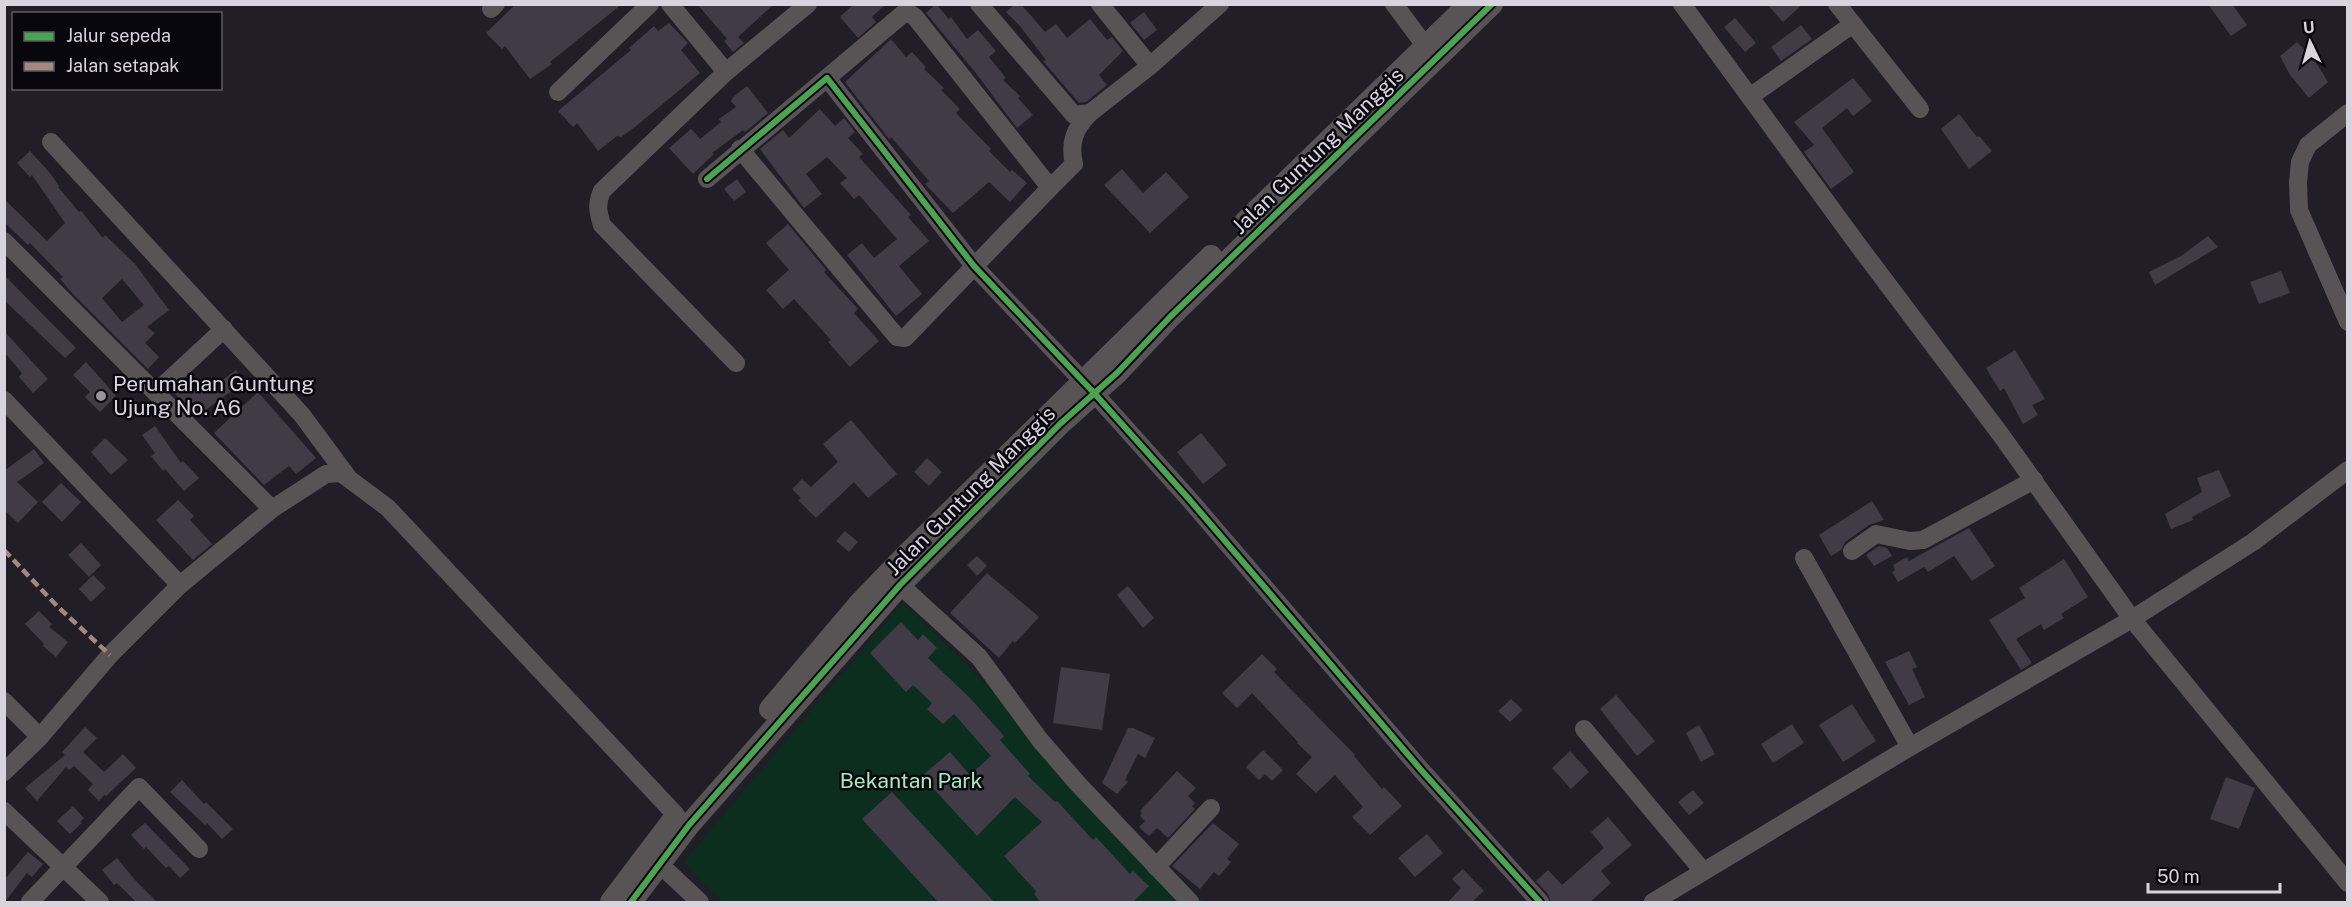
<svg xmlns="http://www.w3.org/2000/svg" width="2352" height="907" font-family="'Public Sans',sans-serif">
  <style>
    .green { fill: #0c2e1e }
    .building { fill: #413b47; fill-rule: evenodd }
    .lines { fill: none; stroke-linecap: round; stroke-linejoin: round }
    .minor { stroke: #585456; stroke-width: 18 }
    .tertiary { stroke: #585456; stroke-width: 22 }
    .quiet { stroke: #a5887d; stroke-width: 4.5; stroke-dasharray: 9 4.5; stroke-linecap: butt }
    .cycleway-casing { stroke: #09070e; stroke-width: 10 }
    .cycleway { stroke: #4ca352; stroke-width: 6 }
    .poi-dot { fill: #9794a0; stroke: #09070e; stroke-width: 2 }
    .labels { text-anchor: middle; stroke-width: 5; stroke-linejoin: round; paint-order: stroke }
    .street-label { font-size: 21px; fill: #d7d4e0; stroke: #09070e }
    .poi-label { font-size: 21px; fill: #d7d4e0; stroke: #09070e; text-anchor: start }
    .park-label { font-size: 21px; fill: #a6ebc0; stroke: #09070e }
  </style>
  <rect width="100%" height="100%" fill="#211e28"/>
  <path class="green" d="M903,602L1205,902H722L684,862Z"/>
  <g class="building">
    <path d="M516,4H622L550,62L552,64L530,79L505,46L502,49L486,33Z"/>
    <path d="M697,4H774L738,37L744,43L733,52L724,41L727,39Z"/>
    <path d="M854,4H886L872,17L876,22L858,38L840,17Z"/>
    <path d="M936,4L949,19L951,17L967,39L978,30L996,51L989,57L1006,78L1003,80L1020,96L1018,98L1033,115L1017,128L975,72L926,13Z"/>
    <path d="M1015,4H1021L1045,32L1056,24L1067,38L1090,19L1107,40L1112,37L1123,51L1099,75L1107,85L1086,102L1079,103L1043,61L1046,60L1020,26L1006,12Z"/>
    <path d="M1767,4H1803L1783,22Z"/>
    <path d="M2208,4H2232L2247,25L2231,36Z"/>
    <path d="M1144,12L1157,30L1144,40L1130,23Z"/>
    <path d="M1735,18L1756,43L1745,52L1724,27Z"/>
    <path d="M669,23L688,43L681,50L700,73L635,127L621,137L617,136L598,151L577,123L573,127L558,111L631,50L629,48L654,26L658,31Z"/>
    <path d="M1801,25L1812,39L1781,61L1771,47Z"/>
    <path d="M891,39L906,57L912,52L926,67L924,69L944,88L941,90L960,109L956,113L991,149L989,151L1010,172L1012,170L1027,183L1010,202L989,182L953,213L925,184L929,181L891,137L889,139L845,82Z"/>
    <path d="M2297,42L2315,61L2328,82L2309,98L2290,75L2280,56Z"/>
    <path d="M1853,78L1872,101L1853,116L1847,108L1822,128L1854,172L1831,189L1804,152L1814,145L1794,122Z"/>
    <path d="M747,86L768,113L745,132L743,130L712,153L714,154L693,174L669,148L691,129L700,139L721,122L719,119L736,107L731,101L733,97Z"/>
    <path d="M820,109L835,126L844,118L855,132L848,138L863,154L859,157L911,215L908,217L929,241L899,266L922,294L896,316L847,255L862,243L874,258L897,239L859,195L854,199L840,183L847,178L827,157L806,174L822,194L804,208L760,149L783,130L789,138Z"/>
    <path d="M1959,114L1977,137L1979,136L1992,151L1969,169L1941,129Z"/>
    <path d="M30,151L50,173L59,186L58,187L79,212L81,211L103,238L105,235L135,264L169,310L147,327L155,333L145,343L159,357L148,369L73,294L60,279L63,277L30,243L28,245L4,222V199L47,241L65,223L32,175L30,177L17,163ZM122,279L144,305L122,322L102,298Z"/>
    <path d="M1122,169L1143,193L1166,172L1189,197L1150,233L1104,185Z"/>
    <path d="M737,179L746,192L734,201L724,189Z"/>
    <path d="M788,224L826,270L824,272L858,309L854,313L879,341L850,367L828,342L831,340L794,299L783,309L766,290L789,270L766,243Z"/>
    <path d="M2208,236L2218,247L2155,285L2149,272L2181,256Z"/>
    <path d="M2281,271L2290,293L2259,304L2250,282Z"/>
    <path d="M4,275L76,348L65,358L4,300Z"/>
    <path d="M4,331L48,379L33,393L19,377L22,373L4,352Z"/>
    <path d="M2015,350L2045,399L2032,405L2038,415L2023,424L2004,388L2000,391L1986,368Z"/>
    <path d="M86,362L116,396L100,412L85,397L90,392L73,375Z"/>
    <path d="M236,370L244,382L196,417L174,393L191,378L205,393Z"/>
    <path d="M258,392L316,458L296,474L289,466L264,485L214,433Z"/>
    <path d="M851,420L897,474L868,498L854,482L816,518L798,500L801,498L792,489L802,479L811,487L838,462L823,444Z"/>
    <path d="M155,426L181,463L183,461L199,478L184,491L165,469L163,471L151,456L155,453L142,435Z"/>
    <path d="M1201,433L1227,465L1203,484L1177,452Z"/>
    <path d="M105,438L128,460L111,475L91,452Z"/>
    <path d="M34,449L44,463L17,482L38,502L18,523L4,510V471Z"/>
    <path d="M927,458L942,472L929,486L914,472Z"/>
    <path d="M2219,470L2231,496L2192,517L2193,520L2171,529L2165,514L2202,492L2197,478Z"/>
    <path d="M61,483L81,502L62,522L42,502Z"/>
    <path d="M178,500L194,516L190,520L212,544L193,560L156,520Z"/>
    <path d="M1872,501L1884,520L1869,525L1845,542L1841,550L1831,556L1819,535Z"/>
    <path d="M1969,528L1995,566L1972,581L1954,556L1928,572L1924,567L1898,582L1892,572L1895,570L1893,565L1907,557L1909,561Z"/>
    <path d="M845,531L858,542L849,552L836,541Z"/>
    <path d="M81,543L101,565L89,577L68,555Z"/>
    <path d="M1879,546L1887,548L1892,556L1874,566L1866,555Z"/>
    <path d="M977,556L987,566L977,576L967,565Z"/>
    <path d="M2064,559L2088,597L2061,614L2064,618L2044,630L2041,624L2016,639L2032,663L2021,670L1989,620L2025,598L2019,588Z"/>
    <path d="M987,573L1039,617L1015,643L1013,641L999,658L950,613Z"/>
    <path d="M93,575L106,588L91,602L79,589Z"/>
    <path d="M1128,586L1154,618L1143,628L1117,595Z"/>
    <path d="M39,611L52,624L49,627L68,642L56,657L43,646L44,644L25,624Z"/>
    <path d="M901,622L918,640L923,634L937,648L928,658L970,698L1004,736L1000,740L1030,774L1028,776L1055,802L1057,801L1093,840L1096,837L1130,874L1133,871L1149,886L1132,903H1041L1034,894L1036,891L1004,856L1042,822L1015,797L977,836L922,776L950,752L970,775L991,756L954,714L943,724L927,709L932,703L913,685L906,692L870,653Z"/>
    <path d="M1909,651L1917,667L1912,669L1925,697L1909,705L1885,662Z"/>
    <path d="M1262,654L1277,669L1274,672L1355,755L1354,756L1382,789L1384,787L1402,806L1370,835L1352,817L1363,807L1335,775L1316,793L1296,774L1312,757L1297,743L1298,742L1252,693L1237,708L1222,693Z"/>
    <path d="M1061,667L1110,674L1102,730L1053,723Z"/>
    <path d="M1616,695L1655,741L1637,756L1600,709Z"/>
    <path d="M1511,699L1523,710L1510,722L1498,711Z"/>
    <path d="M1852,704L1876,741L1843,762L1819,725Z"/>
    <path d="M1792,724L1804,743L1773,763L1761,744Z"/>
    <path d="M1699,725L1715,754L1701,762L1686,733Z"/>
    <path d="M85,727L97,738L83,752L104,772L123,754L136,768L106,796L104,795L99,801L88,790L93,784L74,766L69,770L66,767L37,801L25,788L65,755L62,752Z"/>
    <path d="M1128,728H1133L1155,738L1145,758L1138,754L1125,780L1128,782L1117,794L1102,783Z"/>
    <path d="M1263,750L1283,770L1272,781L1265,774L1259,780L1246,767Z"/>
    <path d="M1570,751L1589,772L1571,789L1552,768Z"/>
    <path d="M1177,771L1196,788L1188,796L1195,803L1192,806L1195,809L1168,838L1157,828L1149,836L1139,827L1145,821L1140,816L1142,813L1140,811Z"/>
    <path d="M2226,777L2255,788L2239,829L2210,819Z"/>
    <path d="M182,780L204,804L206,802L233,829L222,839L207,823L205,825L170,792Z"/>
    <path d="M1693,790L1704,803L1689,815L1678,802Z"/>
    <path d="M892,792L995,903H939L862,819Z"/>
    <path d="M73,806L84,818L80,822L82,823L70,834L57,821Z"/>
    <path d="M1608,817L1632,845L1601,871L1611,883L1589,903H1551L1548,894L1536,881L1548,870L1562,885L1604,848L1591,832Z"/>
    <path d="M145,823L190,869L180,878L169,866L166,868L146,847L144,849L131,835Z"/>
    <path d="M1213,823L1239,844L1227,859L1231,862L1219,876L1214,872L1200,889L1172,866Z"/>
    <path d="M1427,834L1443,853L1415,877L1398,858Z"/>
    <path d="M28,852L43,864L32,877L27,873L4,903V880Z"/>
    <path d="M117,858L136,881L158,903H137L117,883L114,885L102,870Z"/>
    <path d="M1463,869L1484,891L1471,903H1447L1461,888L1452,879Z"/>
  </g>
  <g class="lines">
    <g class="minor">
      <path d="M670,4L726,72"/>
      <path d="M979,4L1074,115L1090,113L1150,66L1220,4"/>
      <path d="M1100,4L1150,66"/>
      <path d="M1394,4L1426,47"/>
      <path d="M1682,4L1858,245L2001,435L2132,619L2348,883"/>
      <path d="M1837,4L1920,109"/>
      <path d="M491,9L496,4"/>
      <path d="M558,92L650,4"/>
      <path d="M1751,96L1853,24"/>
      <path d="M2348,113L2308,145L2300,162L2298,182L2299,210L2348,322"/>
      <path d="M51,142L302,415L347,476"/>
      <path d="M740,149L897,337L905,338L1047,191L1048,185L915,17L909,13H904L827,78"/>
      <path d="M707,179L827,78L974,266L1095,394L1189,499L1422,771L1540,902"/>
      <path d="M1047,191L1074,164C1069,142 1075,128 1090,113"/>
      <path d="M4,241L272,509"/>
      <path d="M736,363L602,225C598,212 596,204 602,191L726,72L808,4"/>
      <path d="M156,392L224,329"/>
      <path d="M4,400L180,585"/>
      <path d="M1852,551L1876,534L1910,541L1923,540L2034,480"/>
      <path d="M1804,558L1910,747"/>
      <path d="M900,585L979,657L1040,740L1078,784L1190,902"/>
      <path d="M4,701L40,737"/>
      <path d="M1584,729L1703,871"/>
      <path d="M4,772L40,737L110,655L180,585L272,509L326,474L341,473L388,508L676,815"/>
      <path d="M4,811L100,902"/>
      <path d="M651,856L700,902"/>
      <path d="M1156,867L1211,808"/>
      <path d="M30,902L139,787L199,849"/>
      <path d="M1653,902L1910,747L2132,619L2253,542L2348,470"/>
    </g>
    <g class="tertiary">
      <path d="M1245,222L1469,4"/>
      <path d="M770,709L858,605L909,552L1211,256"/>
      <path d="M611,902L673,820"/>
      <path d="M631,902L689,825L900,585L1060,424L1117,373L1170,317L1492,4"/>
    </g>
    <path class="quiet" d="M4,550L57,606L110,655"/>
    <g class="cycleway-casing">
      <g id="cycleway">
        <path d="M707,179L827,78L974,266L1095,394L1189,499L1422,771L1540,902"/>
        <path d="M631,902L689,825L900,585L1060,424L1117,373L1170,317L1492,4"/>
      </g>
    </g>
    <use href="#cycleway" class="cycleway"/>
  </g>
  <circle class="poi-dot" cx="101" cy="396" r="6"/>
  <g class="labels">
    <g class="street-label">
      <text transform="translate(1318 151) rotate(-44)" y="7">Jalan Guntung Manggis</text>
      <text transform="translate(971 491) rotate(-45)" y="7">Jalan Guntung Manggis</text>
    </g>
    <g class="poi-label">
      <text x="113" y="391">Perumahan Guntung<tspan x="113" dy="24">Ujung No. A6</tspan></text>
    </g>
    <g class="park-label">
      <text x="911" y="788">Bekantan Park</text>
    </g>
  </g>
  <rect width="2352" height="907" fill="none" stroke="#d7d4e0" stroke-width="12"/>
  <rect x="12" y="12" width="210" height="78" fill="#09070e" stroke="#5b5962" stroke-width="1.5"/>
  <rect x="24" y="32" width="30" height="9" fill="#4ca352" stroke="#5b5962" stroke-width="1.5"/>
  <text x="66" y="42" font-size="18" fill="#d7d4e0">Jalur sepeda</text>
  <rect x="24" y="62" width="30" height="9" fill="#a5887d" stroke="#5b5962" stroke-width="1.5"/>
  <text x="66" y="72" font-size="18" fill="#d7d4e0">Jalan setapak</text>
  <g transform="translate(2310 42) rotate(355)" stroke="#09070e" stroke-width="4.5" paint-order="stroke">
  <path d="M0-4.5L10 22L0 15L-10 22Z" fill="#d7d4e0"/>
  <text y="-9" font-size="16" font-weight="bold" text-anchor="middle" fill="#d7d4e0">U</text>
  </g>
  <path d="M2148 883v9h132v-9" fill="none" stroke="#d7d4e0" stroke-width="3"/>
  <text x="2157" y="883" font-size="18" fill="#d7d4e0" stroke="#09070e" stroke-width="4.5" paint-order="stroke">50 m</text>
</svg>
